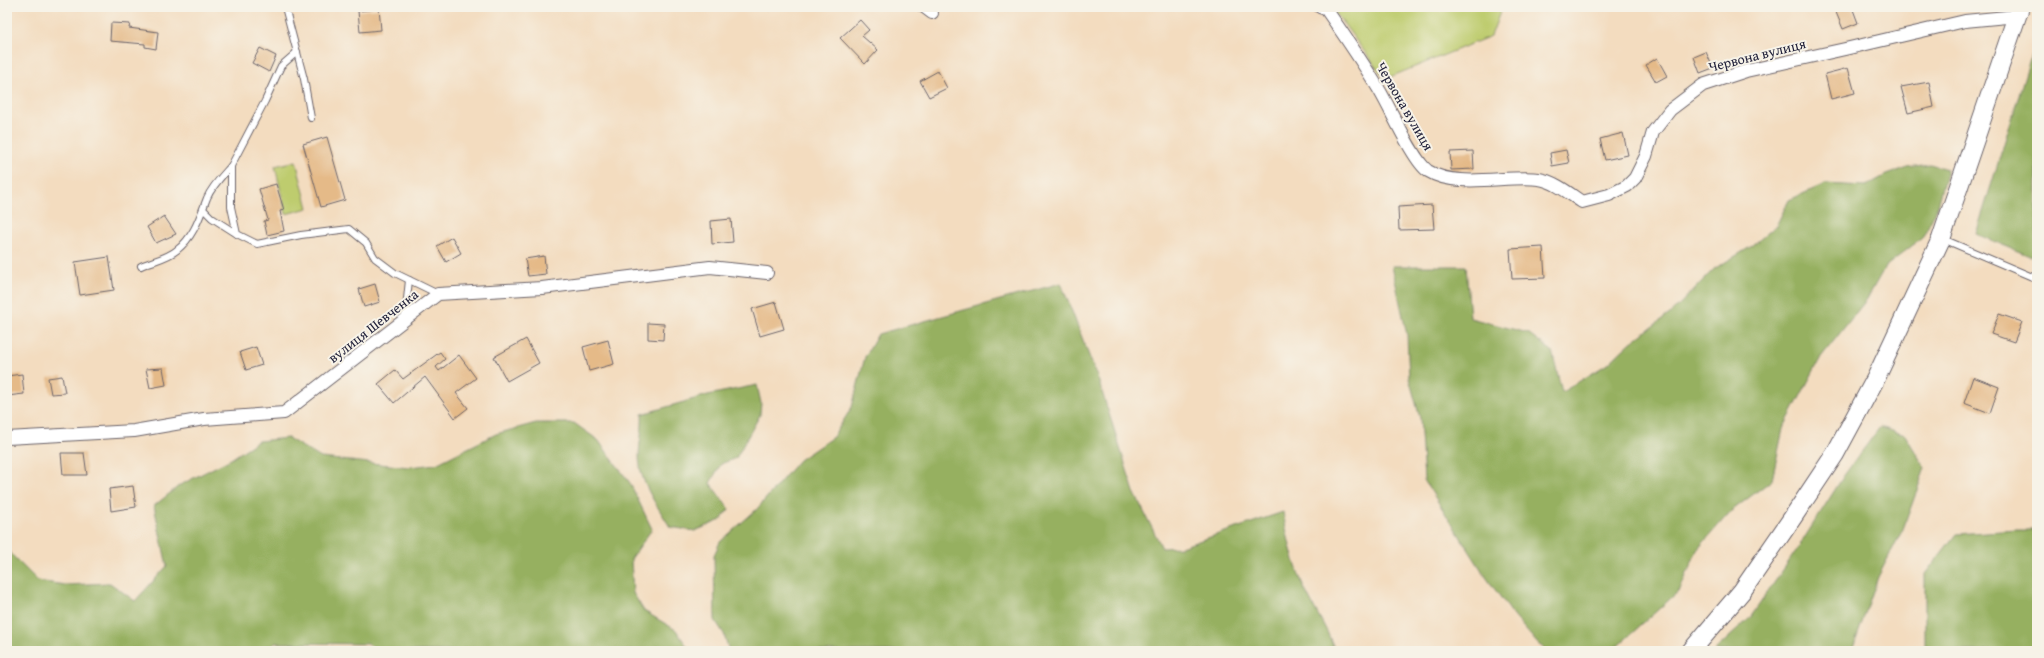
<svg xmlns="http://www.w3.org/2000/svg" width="2044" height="658" font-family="'Gentium Book Plus',serif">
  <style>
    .green { fill: #becc6e; stroke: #707754 }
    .forest { fill: #96b061; stroke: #5c694e }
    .building { fill: #e5ba88 }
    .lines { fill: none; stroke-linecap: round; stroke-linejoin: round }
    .lane-casing { stroke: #6b6369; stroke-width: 8 }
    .street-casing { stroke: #6b6369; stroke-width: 14 }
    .secondary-casing { stroke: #6b6369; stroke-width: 20 }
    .lane { stroke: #fff; stroke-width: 6 }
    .street { stroke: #fff; stroke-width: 12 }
    .secondary { stroke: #fff; stroke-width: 18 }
    .labels { text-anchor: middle; stroke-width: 4; stroke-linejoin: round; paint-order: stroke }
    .street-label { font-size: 14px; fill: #22223b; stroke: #f7f3e8 }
  </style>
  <rect width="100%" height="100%" fill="#f7f3e8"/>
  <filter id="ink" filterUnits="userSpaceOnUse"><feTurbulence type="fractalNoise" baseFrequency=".025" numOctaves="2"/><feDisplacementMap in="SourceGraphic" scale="8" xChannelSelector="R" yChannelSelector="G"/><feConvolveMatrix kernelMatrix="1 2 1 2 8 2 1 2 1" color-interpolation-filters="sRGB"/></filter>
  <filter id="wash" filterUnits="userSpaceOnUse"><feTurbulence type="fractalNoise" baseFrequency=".012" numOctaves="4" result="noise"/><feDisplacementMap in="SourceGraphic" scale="16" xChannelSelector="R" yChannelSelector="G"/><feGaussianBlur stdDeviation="0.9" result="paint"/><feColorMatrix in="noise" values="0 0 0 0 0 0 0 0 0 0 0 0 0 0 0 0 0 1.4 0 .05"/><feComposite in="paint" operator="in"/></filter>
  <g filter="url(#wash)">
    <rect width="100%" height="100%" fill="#f3dcbf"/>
    <g class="green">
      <path d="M1331,7H1502L1491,36L1385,79Z"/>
      <path d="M296,161L308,208L286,214L275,166Z"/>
    </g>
    <g class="forest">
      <path d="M2037,37V259L1976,234Z"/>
      <path d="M1930,164L1947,169L1935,213L1922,238L1885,267L1867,299L1821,357L1783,429L1772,480L1730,512L1697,550L1680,590L1612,651H1548L1538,644L1514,616L1486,577L1424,480L1420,418L1409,378L1407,335L1392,266H1466L1470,318L1528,333L1552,351L1562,392L1609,363L1630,343L1671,313L1714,269L1752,246L1776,226L1789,200L1825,184L1866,186L1886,175L1908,167Z"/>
      <path d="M1061,283L1098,379L1134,492L1162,548L1181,547L1283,512C1288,541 1294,565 1306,592C1317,614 1327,628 1335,651H729L724,634L715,620L714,555L720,542L757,509L799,460L833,437L852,407L865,357L878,334Z"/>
      <path d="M757,385L761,403L760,415L736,458L721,464L710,483L729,509L721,520L695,531L670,527C657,505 640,484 639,457C639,443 643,429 642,414L708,395Z"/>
      <path d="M536,423H574L598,440L630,483L652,529L631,559L633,593L644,611L676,630L690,651H382L367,644L275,643L267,651H7V550L38,581L65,585L110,583L135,601L167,566L154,506L180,485L231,459L258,441L288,438L321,458L409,467L436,464L496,434Z"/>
      <path d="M1880,427L1905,435L1925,468L1903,529L1878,577L1852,651H1714L1750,618L1796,551L1845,474Z"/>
      <path d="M2017,530H2037V651H1925V574L1956,534Z"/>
    </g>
    <g id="blocks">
      <g class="building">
        <path d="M1843,7H1852L1858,23L1843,29L1835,10Z"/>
        <path d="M379,9L381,30L360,32L358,11Z"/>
        <path d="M860,20L869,30L862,36L878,50L865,64L840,38Z"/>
        <path d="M111,23L130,24L129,28L158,32L156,49L145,47V44L110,41Z"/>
        <path d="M260,48L276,56L269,72L252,63Z"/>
        <path d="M1706,52L1713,68L1700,73L1694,57Z"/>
        <path d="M1657,58L1667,76L1656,82L1646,65Z"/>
        <path d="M1848,68L1855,93L1831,99L1825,74Z"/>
        <path d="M938,71L947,88L929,97L920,81Z"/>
        <path d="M1929,82L1934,107L1908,113L1901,87Z"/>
        <path d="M1623,133L1628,155L1605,160L1600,139Z"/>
        <path d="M327,137L345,200L321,207L303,144Z"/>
        <path d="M1566,150L1569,163L1552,166L1550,153Z"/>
        <path d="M1473,151L1474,169L1451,170L1450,152Z"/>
        <path d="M276,184L284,210L280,211L284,231L267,235L264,221L268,220L259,189Z"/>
        <path d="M1432,205L1434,229L1399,230L1398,207Z"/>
        <path d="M164,216L176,234L156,243L147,227Z"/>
        <path d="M731,219L733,242L712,244L711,221Z"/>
        <path d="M452,237L461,253L446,262L437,246Z"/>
        <path d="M1543,247L1545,278L1512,279L1510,249Z"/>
        <path d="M544,256L546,274L528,276L525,259Z"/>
        <path d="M109,257L114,290L80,295L75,262Z"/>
        <path d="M375,284L380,302L364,307L359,289Z"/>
        <path d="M776,302L784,329L760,336L752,309Z"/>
        <path d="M1999,314L2022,322L2014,342L1991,334Z"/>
        <path d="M648,323L664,324L663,340L648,339Z"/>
        <path d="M526,339L539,363L507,381L494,357Z"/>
        <path d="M608,340L614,364L589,371L583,347Z"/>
        <path d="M256,347L262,365L246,370L240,352Z"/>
        <path d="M440,352L445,359L436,367L439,371L459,355L476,378L456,393L468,408L455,418L425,377L394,403L378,384L395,370L403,379Z"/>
        <path d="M163,368L166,385L150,388L146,369Z"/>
        <path d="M22,374L24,394L7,396V376Z"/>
        <path d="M62,376L65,393L51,394L48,378Z"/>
        <path d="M1973,377L1999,387L1990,413L1964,403Z"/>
        <path d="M61,453H84L87,475H63Z"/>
        <path d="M133,486L136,507L111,511L109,489Z"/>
      </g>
    </g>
  </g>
  <g filter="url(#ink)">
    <use href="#blocks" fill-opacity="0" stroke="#6b6369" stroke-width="1"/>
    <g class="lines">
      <g class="lane-casing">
        <g id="lane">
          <path d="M285,7L304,79L311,118"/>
          <path d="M297,52L281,66L265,101L231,166V207L237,234L257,244L301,235L349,229L366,243L375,258L395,273L438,294"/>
          <path d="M204,210L212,218L237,234"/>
          <path d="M1943,239L2037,279"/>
          <path d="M141,266C152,261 168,258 177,250C194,237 200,216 207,198C212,186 223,175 231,166"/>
          <path d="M405,318L409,280"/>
        </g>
      </g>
      <g class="street-casing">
        <g id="street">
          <path d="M924,7L932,13"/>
          <path d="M1320,7L1326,9C1344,35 1362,61 1378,88C1389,105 1413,161 1428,171C1457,189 1506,175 1539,179C1554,181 1570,194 1582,202L1609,195L1627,186L1635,178L1646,156L1653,132L1670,110L1703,85L1746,71L1845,49L1965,21L2017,16"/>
          <path d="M7,438L134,431L204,419L284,413L438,294L542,288L710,267L767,273"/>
        </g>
      </g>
      <g class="secondary-casing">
        <path id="secondary" d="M1691,651L1742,591L1793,517L1835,454L1876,378L1941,239L2020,7"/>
      </g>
      <use href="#lane" class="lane"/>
      <use href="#street" class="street"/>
      <use href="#secondary" class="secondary"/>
    </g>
  </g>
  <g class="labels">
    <g class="street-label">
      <text transform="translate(1757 55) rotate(-14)" y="5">Червона вулиця</text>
      <text transform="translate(1405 106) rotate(60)" y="5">Червона вулиця</text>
      <text transform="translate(373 326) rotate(-38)" y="5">вулиця Шевченка</text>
    </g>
  </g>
  <rect width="2044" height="658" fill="none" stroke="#f7f3e8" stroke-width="24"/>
</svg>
